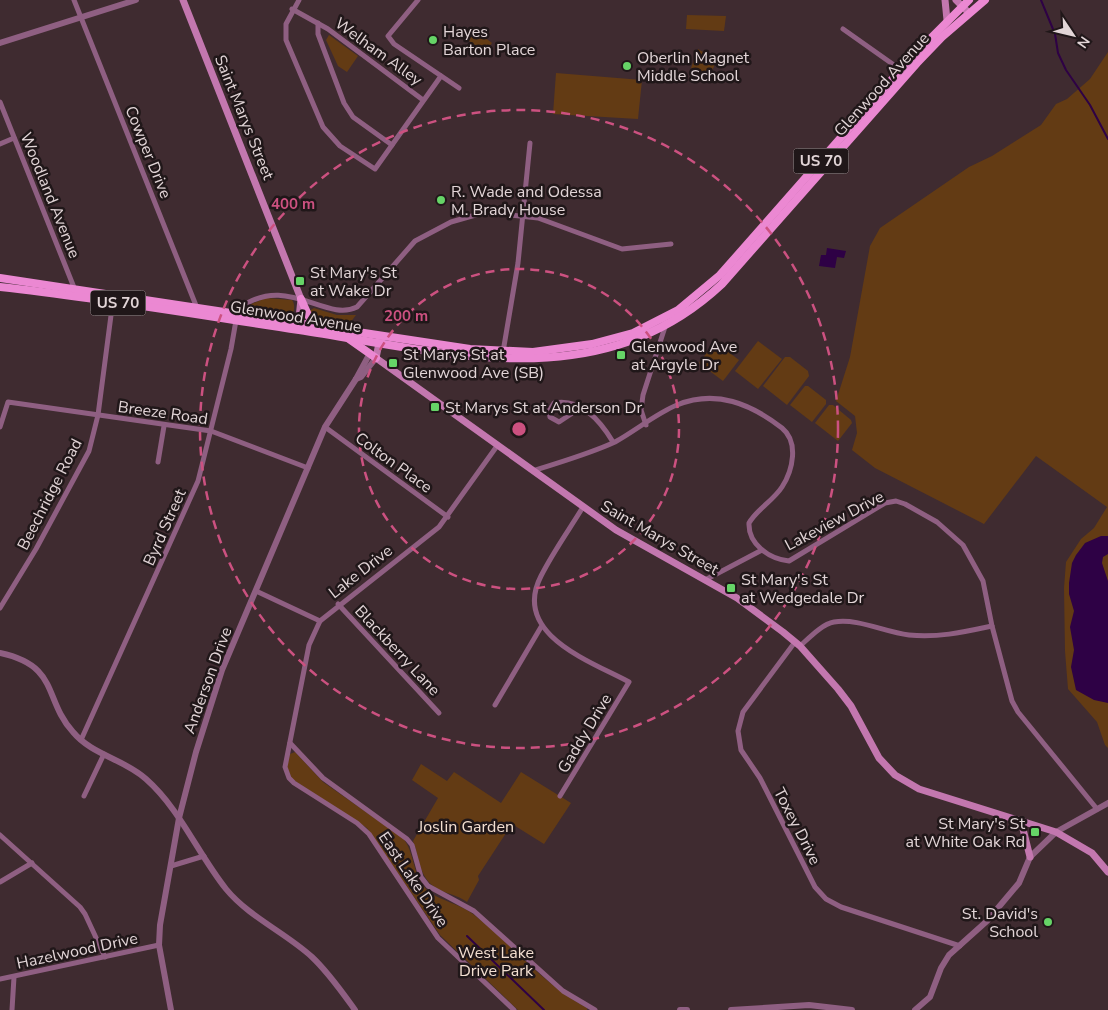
<svg xmlns="http://www.w3.org/2000/svg" width="1108" height="1010" font-family="'Nunito Sans',sans-serif">
  <style>
    .green { fill: #633b14 }
    .water { fill: #2e0145 }
    .lines { fill: none; stroke-linecap: round; stroke-linejoin: round }
    .stream { stroke: #2e0145; stroke-width: 2 }
    .minor { stroke: #8f5f82; stroke-width: 5 }
    .tertiary { stroke: #8f5f82; stroke-width: 6 }
    .secondary { stroke: #c377af; stroke-width: 7 }
    .primary { stroke: #eb88d2; stroke-width: 8 }
    .ring { fill: none; stroke: #cc5180; stroke-width: 2.5; stroke-dasharray: 9 6 }
    .poi-dot { fill: #66d467; stroke: #201719; stroke-width: 2 }
    .labels { text-anchor: middle; stroke-width: 5; stroke-linejoin: round; paint-order: stroke }
    .shield { fill: #201719; stroke: #a89c9e; stroke-width: 1 }
    .shield-label { font-size: 15px; font-weight: bold; fill: #e2d5d7 }
    .poi-label { font-size: 16px; fill: #e2d5d7; stroke: #201719; text-anchor: start }
    .street-label { font-size: 16px; fill: #e2d5d7; stroke: #201719 }
    .park-label { font-size: 16px; fill: #f3dfd1; stroke: #201719 }
    .centre { fill: #cc5180; stroke: #201719; stroke-width: 2.5 }
    .ring-label { font-size: 15px; text-anchor: middle; font-weight: bold; fill: #cc5180; stroke: #201719; stroke-width: 5; stroke-linejoin: round; paint-order: stroke }
  </style>
  <rect width="100%" height="100%" fill="#3f2b30"/>
  <g class="green">
    <path d="M687,15L726,16L724,31L686,29Z"/>
    <path d="M472,28L492,43L485,52L465,38Z"/>
    <path d="M329,35L358,56L347,72L338,66L326,40Z"/>
    <path d="M698,49L715,59C716,70 708,76 697,73L691,68Z"/>
    <path d="M1108,52V748L1105,745L1097,722L1068,689L1065,651L1064,588L1066,562L1081,539L1094,528L1107,507L1036,456L984,524L875,468L852,450L857,433L855,416L836,401L850,357L870,246L880,228L969,167L992,156L1041,125L1056,104L1067,99L1090,79Z"/>
    <path d="M556,73L642,80L638,119L553,114Z"/>
    <path d="M266,298L292,300C296,305 294,314 290,318L243,311L244,307Z"/>
    <path d="M314,308L337,315H356L350,323L316,319L310,316L309,311Z"/>
    <path d="M758,341L782,359L758,389L735,371Z"/>
    <path d="M715,342L739,360L723,381L699,363Z"/>
    <path d="M785,357H790L808,371L809,376L787,405L763,386Z"/>
    <path d="M805,386H808L826,400V404L812,422L790,405Z"/>
    <path d="M829,405H833L851,420L852,423L838,441L815,423Z"/>
    <path d="M295,752L323,782L403,838C415,853 412,874 426,889C435,899 460,904 473,914C512,944 543,985 587,1008V1010H518L440,935L367,828L292,779L287,767L290,754Z"/>
    <path d="M421,764L447,781L454,772L501,803L521,772L571,803L544,844L512,824L478,876L479,880L467,902C458,895 447,894 438,889C419,879 420,859 413,841L438,798L412,780Z"/>
  </g>
  <g class="water">
    <path d="M827,248L846,251L844,258L837,257L835,268L819,266L821,255H826Z"/>
    <path d="M1101,536H1108V554L1103,557L1102,563L1108,581V703L1094,700L1076,690L1071,667L1074,650L1070,627L1074,611L1069,594V583L1072,563L1076,555L1085,543Z"/>
  </g>
  <g class="lines">
    <g class="stream">
      <path d="M1041,0L1055,34L1058,53L1066,70L1090,105L1108,139"/>
      <path d="M467,936L544,1010"/>
    </g>
    <g class="minor">
      <path d="M74,0L197,308"/>
      <path d="M299,0L286,24V40L323,127L340,146L375,169L441,76"/>
      <path d="M418,0L388,36L394,44L459,88"/>
      <path d="M292,9L328,29L423,100"/>
      <path d="M318,23V34L344,103L353,117L392,145"/>
      <path d="M843,29L901,70"/>
      <path d="M0,102L75,290"/>
      <path d="M0,144L14,138"/>
      <path d="M503,352L518,263L530,143"/>
      <path d="M580,408L559,422L550,417L549,411L554,403C581,398 601,422 613,442"/>
      <path d="M646,425L641,410L643,395L665,327L664,322"/>
      <path d="M0,427L8,402L211,431L308,468"/>
      <path d="M325,427L448,517"/>
      <path d="M497,446L439,527L320,621L309,645L285,767L289,778L294,783L357,823L369,834L438,938L514,1010"/>
      <path d="M158,462L164,426"/>
      <path d="M533,471C560,462 589,454 615,442C635,431 657,413 677,405C716,389 751,404 782,428C799,442 793,470 782,487C773,501 757,509 749,523C748,544 769,559 789,561L885,503L896,501L905,504L937,522L963,545L983,581L992,626L1012,701L1018,712L1097,809"/>
      <path d="M705,580L762,550"/>
      <path d="M256,591L320,621"/>
      <path d="M338,604L439,713"/>
      <path d="M0,608L36,549L89,451L98,415L113,300"/>
      <path d="M795,642L743,712L738,731L741,750L760,778L815,887L826,899L841,907L960,946"/>
      <path d="M800,646C809,638 822,624 834,622C858,618 884,632 909,635C938,638 964,632 992,626"/>
      <path d="M495,705L541,627"/>
      <path d="M81,740L198,481L231,349L238,309C287,272 325,323 357,307L415,241L451,222L479,214L492,213L538,218L622,249L671,244"/>
      <path d="M290,743L323,778L407,839L412,845L421,877L428,886L474,911L563,991L595,1010"/>
      <path d="M84,796L104,754"/>
      <path d="M560,796L629,682C590,661 511,634 541,576C553,552 569,530 583,507"/>
      <path d="M0,835L80,907L85,914L105,957"/>
      <path d="M171,866L204,856"/>
      <path d="M0,882L32,863"/>
      <path d="M0,979L159,945"/>
      <path d="M12,1010L14,977"/>
    </g>
    <g class="tertiary">
      <path d="M0,43L136,0"/>
      <path d="M356,379L361,377L376,358"/>
      <path d="M0,653C60,666 43,699 73,732C92,755 124,759 146,779C180,809 198,854 226,889C249,917 286,933 312,957C329,973 342,992 355,1010"/>
      <path d="M171,1010L159,945L160,925L179,818L196,752L222,670L325,427L356,379L369,355"/>
      <path d="M680,1010H687"/>
      <path d="M731,1010L809,1005L852,1010"/>
      <path d="M915,1010L930,997L941,968L949,955L987,921L1019,883L1030,857L1056,832L1108,803"/>
    </g>
    <g class="secondary">
      <path d="M183,0L301,299L298,327"/>
      <path d="M945,0L947,20"/>
      <path d="M956,0L969,13"/>
      <path d="M380,338L376,358L616,530L737,598L783,632L800,646L838,689L851,706L879,758L895,775L919,789L1056,832L1092,853L1108,872"/>
      <path d="M1021,821L1030,857"/>
    </g>
    <g class="primary">
      <path d="M0,278L470,349L533,352L592,344L633,333L678,310L720,275L911,58L969,0"/>
      <path d="M0,287C100,298 199,315 299,330C445,352 599,399 722,284L917,63L942,37L985,0"/>
      <path d="M301,299L309,317L320,326"/>
      <path d="M349,339L376,358"/>
    </g>
  </g>
  <g class="ring">
    <circle cx="519" cy="429" r="160"/>
    <circle cx="519" cy="429" r="319"/>
  </g>
  <g class="poi-dot">
    <circle cx="433" cy="40" r="5"/>
    <circle cx="627" cy="66" r="5"/>
    <circle cx="441" cy="200" r="5"/>
    <rect x="295" y="276" width="10" height="10" rx="2.5"/>
    <rect x="616" y="350" width="10" height="10" rx="2.5"/>
    <rect x="388" y="358" width="10" height="10" rx="2.5"/>
    <rect x="430" y="402" width="10" height="10" rx="2.5"/>
    <rect x="726" y="583" width="10" height="10" rx="2.5"/>
    <rect x="1030" y="827" width="10" height="10" rx="2.5"/>
    <circle cx="1048" cy="922" r="5"/>
  </g>
  <g class="labels">
    <g class="shield">
      <rect x="793.5" y="148.5" width="55" height="25" rx="4"/>
      <rect x="90.5" y="290.5" width="55" height="25" rx="4"/>
    </g>
    <g class="shield-label">
      <text x="821" y="166">US 70</text>
      <text x="118" y="308">US 70</text>
    </g>
    <g class="poi-label">
      <text x="443" y="37">Hayes<tspan x="443" dy="18">Barton Place</tspan></text>
      <text x="637" y="63">Oberlin Magnet<tspan x="637" dy="18">Middle School</tspan></text>
      <text x="451" y="197">R. Wade and Odessa<tspan x="451" dy="18">M. Brady House</tspan></text>
      <text x="310" y="278">St Mary's St<tspan x="310" dy="18">at Wake Dr</tspan></text>
      <text x="631" y="352">Glenwood Ave<tspan x="631" dy="18">at Argyle Dr</tspan></text>
      <text x="403" y="360">St Marys St at<tspan x="403" dy="18">Glenwood Ave (SB)</tspan></text>
      <text x="445" y="413">St Marys St at Anderson Dr</text>
      <text x="741" y="585">St Mary's St<tspan x="741" dy="18">at Wedgedale Dr</tspan></text>
      <text x="1025" y="829" text-anchor="end">St Mary's St<tspan x="1025" dy="18">at White Oak Rd</tspan></text>
      <text x="1038" y="919" text-anchor="end">St. David's<tspan x="1038" dy="18">School</tspan></text>
    </g>
    <g class="street-label">
      <text transform="translate(379 51) rotate(36)" y="6">Welham Alley</text>
      <text transform="translate(881 84) rotate(-48)" y="6">Glenwood Avenue</text>
      <text transform="translate(245 117) rotate(68)" y="6">Saint Marys Street</text>
      <text transform="translate(149 152) rotate(68)" y="6">Cowper Drive</text>
      <text transform="translate(51 195) rotate(68)" y="6">Woodland Avenue</text>
      <text transform="translate(296 316) rotate(9)" y="6">Glenwood Avenue</text>
      <text transform="translate(163 412) rotate(8)" y="6">Breeze Road</text>
      <text transform="translate(394 462) rotate(36)" y="6">Colton Place</text>
      <text transform="translate(49 494) rotate(-63)" y="6">Beechridge Road</text>
      <text transform="translate(834 520) rotate(-28)" y="6">Lakeview Drive</text>
      <text transform="translate(164 527) rotate(-66)" y="6">Byrd Street</text>
      <text transform="translate(660 537) rotate(30)" y="6">Saint Marys Street</text>
      <text transform="translate(360 571) rotate(-38)" y="6">Lake Drive</text>
      <text transform="translate(398 650) rotate(47)" y="6">Blackberry Lane</text>
      <text transform="translate(207 680) rotate(-70)" y="6">Anderson Drive</text>
      <text transform="translate(584 733) rotate(-59)" y="6">Gaddy Drive</text>
      <text transform="translate(798 826) rotate(63)" y="6">Toxey Drive</text>
      <text transform="translate(414 879) rotate(56)" y="6">East Lake Drive</text>
      <text transform="translate(77 950) rotate(-12)" y="6">Hazelwood Drive</text>
    </g>
    <g class="park-label">
      <text x="466" y="832">Joslin Garden</text>
      <text x="496" y="958">West Lake<tspan x="496" dy="18">Drive Park</tspan></text>
    </g>
  </g>
  <circle cx="519" cy="429" r="8" class="centre"/>
  <g class="ring-label">
    <text x="293" y="209">400 m</text>
    <text x="406" y="321">200 m</text>
  </g>
  <g transform="translate(1073 35) rotate(125)" stroke="#201719" stroke-width="4" paint-order="stroke">
  <path d="M0-4L9 19L0 12L-9 19Z" fill="#e2d5d7"/>
  <text y="-8" font-size="14" font-weight="bold" text-anchor="middle" fill="#e2d5d7">N</text>
  </g>
</svg>
